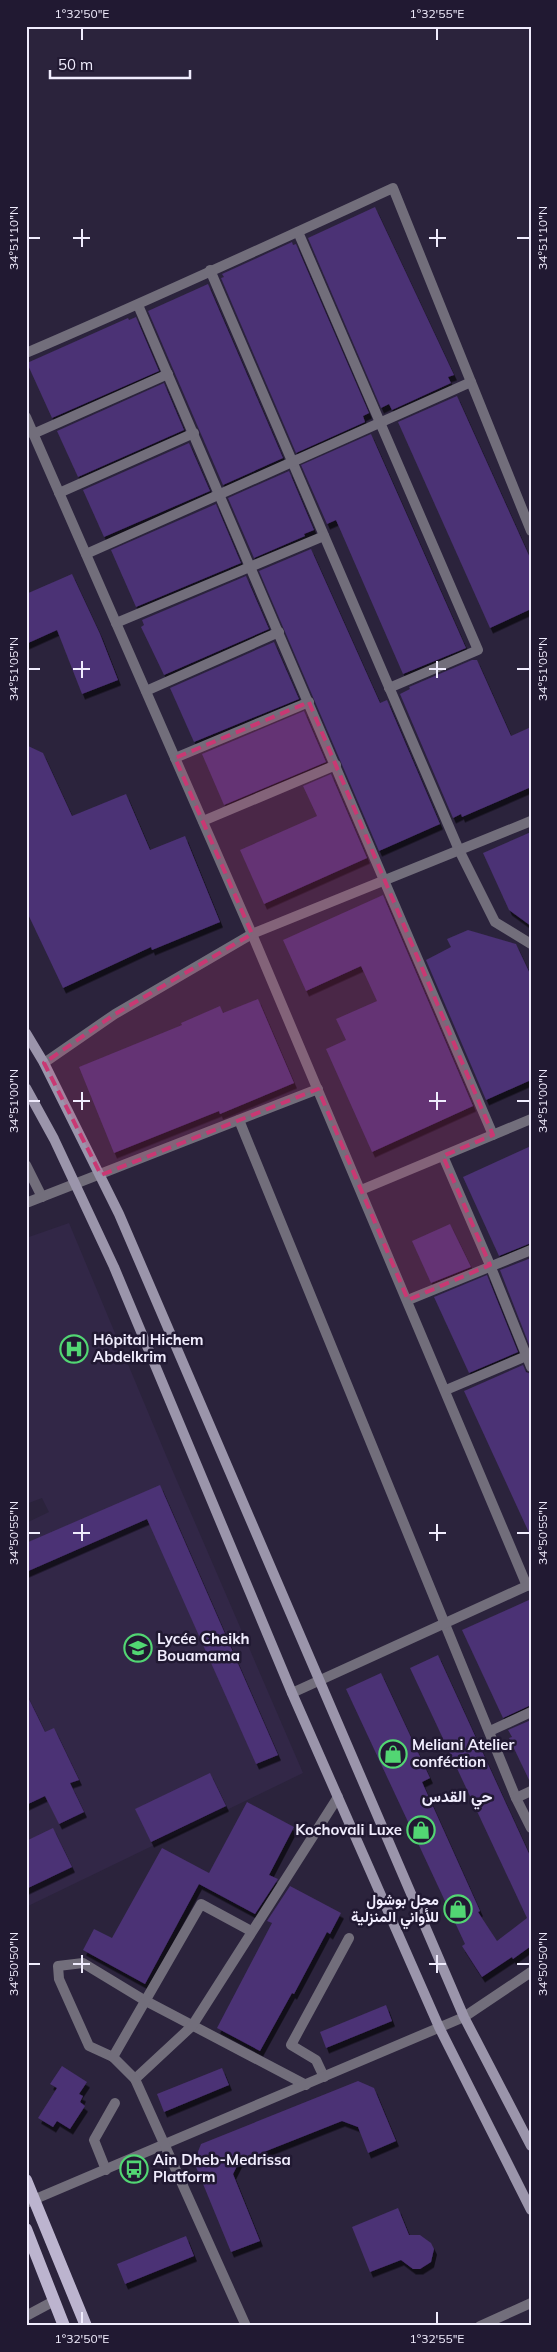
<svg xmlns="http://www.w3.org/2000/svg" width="557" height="2352" font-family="Mulish,Vazirmatn,sans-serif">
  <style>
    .built { fill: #322747 }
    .building { fill: #4b3174; filter: url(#shadow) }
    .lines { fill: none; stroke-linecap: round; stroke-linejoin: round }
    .street { stroke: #726e7b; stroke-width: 10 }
    .secondary { stroke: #9b95ab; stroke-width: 10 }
    .primary { stroke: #bcb4cf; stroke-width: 12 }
    .marked { fill: #c93873; fill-opacity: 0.2; stroke: #c93873; stroke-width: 4; stroke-dasharray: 10 6; stroke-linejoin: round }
    .ticks { fill: none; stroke: #f0ecfd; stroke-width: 2 }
    .labels { text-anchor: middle; stroke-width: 5; stroke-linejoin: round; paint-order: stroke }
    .poi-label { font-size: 15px; font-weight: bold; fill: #f0ecfd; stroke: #211932; text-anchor: start }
    .neighbourhood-label { font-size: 16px; font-weight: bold; fill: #f0ecfd; stroke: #211932 }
    .neatline { fill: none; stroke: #f0ecfd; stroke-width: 2 }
    .ticks-label { font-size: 12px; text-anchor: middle; fill: #f0ecfd }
  </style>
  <defs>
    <filter id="shadow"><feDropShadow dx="3" dy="5.5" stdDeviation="0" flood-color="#0009"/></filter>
  </defs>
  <rect width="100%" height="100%" fill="#2b233c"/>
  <path class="built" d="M69,1223L168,1460L303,1773L26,1907V1523L49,1512L42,1498L26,1504V1238Z"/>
  <g class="building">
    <path d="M375,207L454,375L448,377L451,383L392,410L389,404L381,408L308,238Z"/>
    <path d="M292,242L293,245L296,244L369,413L363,416L365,422L296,453L221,278L224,277L222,274Z"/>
    <path d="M208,284L283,458L223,485L148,311Z"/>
    <path d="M136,317L159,371L52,418L27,363L128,318L129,320Z"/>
    <path d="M164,383L184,430L78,477L57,431Z"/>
    <path d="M457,396L531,560V609L490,628L398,422Z"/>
    <path d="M371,434L466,648L403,674L336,520L327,524L301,465Z"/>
    <path d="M189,443L210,491L104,537L83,490Z"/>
    <path d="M289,471L314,530L304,534L305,536L254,558L228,498Z"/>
    <path d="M216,504L241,563L136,607L111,550Z"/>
    <path d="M311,549L380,703L387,700L440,824L379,851L259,571Z"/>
    <path d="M72,574L100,634L118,680L82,694L57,630L26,644V594Z"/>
    <path d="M246,576L269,629L164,675L141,627L144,625L142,620Z"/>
    <path d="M274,642L299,699L194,742L170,688Z"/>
    <path d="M472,660H477L511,736L531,727V787L462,817L461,814L453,818L400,694L410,689L409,687Z"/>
    <path d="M304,711L326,762L224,805L202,754Z"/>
    <path d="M26,745L43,753L72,816L126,794L150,850L185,836L220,922L152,950L151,947L63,988L26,910Z"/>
    <path d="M331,774L367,858L264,904L240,850L317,816L303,786Z"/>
    <path d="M531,832V926L509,910L483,853Z"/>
    <path d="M383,895L473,1106L372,1152L326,1049L346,1040L336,1019L377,1001L361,966L306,991L283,940Z"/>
    <path d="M468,930L516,944L531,976V1080L486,1100L426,960L451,947L447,939Z"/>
    <path d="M258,999L294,1083L220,1114L219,1111L114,1153L79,1067L182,1025L181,1023L220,1006L223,1013Z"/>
    <path d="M531,1146V1243L499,1256L463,1177Z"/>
    <path d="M450,1224L471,1267L431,1283L412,1241Z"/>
    <path d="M531,1258V1347H530L500,1270Z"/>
    <path d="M487,1275L518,1352L469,1373L434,1297Z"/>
    <path d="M523,1365L526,1372L531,1374V1537L464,1391Z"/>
    <path d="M160,1485L278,1755L256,1764L147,1519L26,1572V1543Z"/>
    <path d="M531,1599V1705L503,1718L462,1630Z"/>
    <path d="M438,1655L531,1858V1946L513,1959L512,1957L482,1977L462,1946L465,1944L346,1689L381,1673L430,1778L422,1782L480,1911L478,1912L497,1941L527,1918L410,1668Z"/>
    <path d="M26,1693L45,1732L54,1728L79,1780L70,1783L84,1812L59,1824L45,1796L26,1805Z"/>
    <path d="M531,1720V1784L509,1738L512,1737L508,1730Z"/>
    <path d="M210,1773L226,1806L151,1842L135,1809Z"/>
    <path d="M247,1802L294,1827L269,1875L278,1879L255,1914L199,1884L145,1984L83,1950L94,1929L112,1938L162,1848L209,1873Z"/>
    <path d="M53,1828L72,1867L26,1889V1841Z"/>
    <path d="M290,1886L341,1913L330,1934L327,1932L294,1994L292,1993L260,2051L217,2028L272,1923L267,1921Z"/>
    <path d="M386,2005L392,2021L326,2048L320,2032Z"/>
    <path d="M62,2066L87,2082L79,2094L83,2096L80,2102L85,2106L70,2129L57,2121L53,2127L38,2118L57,2088L50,2084Z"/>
    <path d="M222,2068L229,2085L164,2112L157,2094Z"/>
    <path d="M358,2081L374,2088L396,2141L368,2153L358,2127L342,2121L239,2162L233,2174L260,2241L231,2252L194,2162L201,2144Z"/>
    <path d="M398,2208L409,2235H420L431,2243L434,2249L431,2262L420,2269H413L401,2260L370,2272L352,2227Z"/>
    <path d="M186,2236L194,2256L125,2284L117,2264Z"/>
  </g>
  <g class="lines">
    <g class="street">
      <path d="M298,232L478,650L389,688"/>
      <path d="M210,270L459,850L495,922L531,944"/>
      <path d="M138,305L493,1135"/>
      <path d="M26,353C150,300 271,244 393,188L531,531"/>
      <path d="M26,417L252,934L527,1586"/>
      <path d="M33,434L168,374"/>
      <path d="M59,493L194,433"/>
      <path d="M86,554L471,382"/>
      <path d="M116,623L324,536"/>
      <path d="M146,691L279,632"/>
      <path d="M175,758L309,702"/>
      <path d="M203,821L336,765"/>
      <path d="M44,1063L115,1014L252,934L531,821"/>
      <path d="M239,1120L516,1798L531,1828"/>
      <path d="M443,1156L490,1265L531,1367"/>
      <path d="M26,1165L42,1197"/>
      <path d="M361,1190L531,1119"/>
      <path d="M26,1203L318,1089"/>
      <path d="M408,1300L531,1250"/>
      <path d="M446,1390L531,1354"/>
      <path d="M292,1693L531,1584"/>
      <path d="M490,1731L531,1712"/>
      <path d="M516,1798L531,1791"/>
      <path d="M113,2057L89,2046L59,1979L58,1966L83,1963L144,2000L306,2085"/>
      <path d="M324,2077L316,2060L291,2045L349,1938"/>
      <path d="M135,2079L192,2026L338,1797"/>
      <path d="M106,2170L94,2140L115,2103"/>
      <path d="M26,2203L464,2017L531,1972"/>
      <path d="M26,2316L54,2301"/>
      <path d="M246,2326L135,2079L113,2057L201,1904L251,1931"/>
      <path d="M480,2326L531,2303"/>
    </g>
    <g class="secondary">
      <path d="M26,1033L44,1063L119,1214L464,2017L531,2146"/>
      <path d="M26,1088L54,1139L114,1267L292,1693L439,2027L531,2210"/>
    </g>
    <g class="primary">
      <path d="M26,2180L86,2326"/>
      <path d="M26,2229L64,2326"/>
    </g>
  </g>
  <path class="marked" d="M309,702L493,1135L443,1156L490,1265L408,1300L318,1089L101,1175L44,1063L115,1014L252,934L175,758Z"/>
  <path class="ticks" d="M82,28V40M437,28V40M82,229V247M437,229V247M28,238H40M73,238H90M429,238H446M517,238H530M82,661V678M437,661V678M28,669H40M73,669H90M429,669H446M517,669H530M82,1092V1110M437,1092V1110M28,1101H40M73,1101H90M429,1101H446M517,1101H530M82,1524V1541M437,1524V1541M28,1533H40M73,1533H90M429,1533H446M517,1533H530M82,1955V1973M437,1955V1973M28,1964H40M73,1964H90M429,1964H446M517,1964H530M82,2312V2324M437,2312V2324"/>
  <defs>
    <g id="hospital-ring" transform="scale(1.4375)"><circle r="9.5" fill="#211932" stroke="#52d673" stroke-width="1.5"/><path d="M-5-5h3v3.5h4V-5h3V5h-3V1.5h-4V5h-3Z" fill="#52d673"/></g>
    <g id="school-ring" transform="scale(1.4375)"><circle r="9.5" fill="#211932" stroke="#52d673" stroke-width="1.5"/><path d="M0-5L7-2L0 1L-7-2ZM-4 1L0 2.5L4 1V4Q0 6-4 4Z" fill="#52d673"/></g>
    <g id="shop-ring" transform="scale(1.4375)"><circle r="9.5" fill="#211932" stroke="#52d673" stroke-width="1.5"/><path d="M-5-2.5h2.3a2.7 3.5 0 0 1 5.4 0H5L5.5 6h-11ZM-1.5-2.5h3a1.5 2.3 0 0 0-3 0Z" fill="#52d673"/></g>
    <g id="bus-ring" transform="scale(1.4375)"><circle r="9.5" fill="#211932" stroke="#52d673" stroke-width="1.5"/><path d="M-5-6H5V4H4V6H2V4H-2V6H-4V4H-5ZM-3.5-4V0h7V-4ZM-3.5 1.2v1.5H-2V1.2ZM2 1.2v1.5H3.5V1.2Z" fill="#52d673"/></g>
  </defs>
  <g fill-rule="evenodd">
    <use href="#hospital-ring" x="74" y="1349"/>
    <use href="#school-ring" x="138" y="1648"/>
    <use href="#shop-ring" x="393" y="1754"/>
    <use href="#shop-ring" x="421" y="1830"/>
    <use href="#shop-ring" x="458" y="1909"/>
    <use href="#bus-ring" x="134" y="2169"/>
  </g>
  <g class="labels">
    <g class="poi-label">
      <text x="93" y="1345">Hôpital Hichem<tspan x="93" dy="17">Abdelkrim</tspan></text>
      <text x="157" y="1644">Lycée Cheikh<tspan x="157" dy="17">Bouamama</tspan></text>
      <text x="412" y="1750">Meliani Atelier<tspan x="412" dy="17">conféction</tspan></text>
      <text x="402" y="1835" text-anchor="end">Kochovali Luxe</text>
      <text x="439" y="1905" text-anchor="end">محل بوشول<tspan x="439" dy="17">للأواني المنزلية</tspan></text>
      <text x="153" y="2165">Ain Dheb-Medrissa<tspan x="153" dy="17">Platform</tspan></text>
    </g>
    <g class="neighbourhood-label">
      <text x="457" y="1802">حي القدس</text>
    </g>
  </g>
  <rect width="557" height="2352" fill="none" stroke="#211932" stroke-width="55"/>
  <path d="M50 70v8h140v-8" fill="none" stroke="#f0ecfd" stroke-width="2.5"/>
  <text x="58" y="70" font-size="15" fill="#f0ecfd" stroke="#211932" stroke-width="4" paint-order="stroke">50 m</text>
  <rect x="28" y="28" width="502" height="2296" class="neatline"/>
  <g class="ticks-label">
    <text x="82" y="18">1°32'50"E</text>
    <text x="437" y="18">1°32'55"E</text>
    <text transform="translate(14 238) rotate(-90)" y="4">34°51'10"N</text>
    <text transform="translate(543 238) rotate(-90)" y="4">34°51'10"N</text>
    <text transform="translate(14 669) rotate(-90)" y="4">34°51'05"N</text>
    <text transform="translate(543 669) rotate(-90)" y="4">34°51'05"N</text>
    <text transform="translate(14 1101) rotate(-90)" y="4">34°51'00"N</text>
    <text transform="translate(543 1101) rotate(-90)" y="4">34°51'00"N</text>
    <text transform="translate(14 1533) rotate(-90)" y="4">34°50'55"N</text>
    <text transform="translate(543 1533) rotate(-90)" y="4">34°50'55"N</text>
    <text transform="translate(14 1964) rotate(-90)" y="4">34°50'50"N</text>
    <text transform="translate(543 1964) rotate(-90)" y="4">34°50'50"N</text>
    <text x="82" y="2343">1°32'50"E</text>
    <text x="437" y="2343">1°32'55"E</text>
  </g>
</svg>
